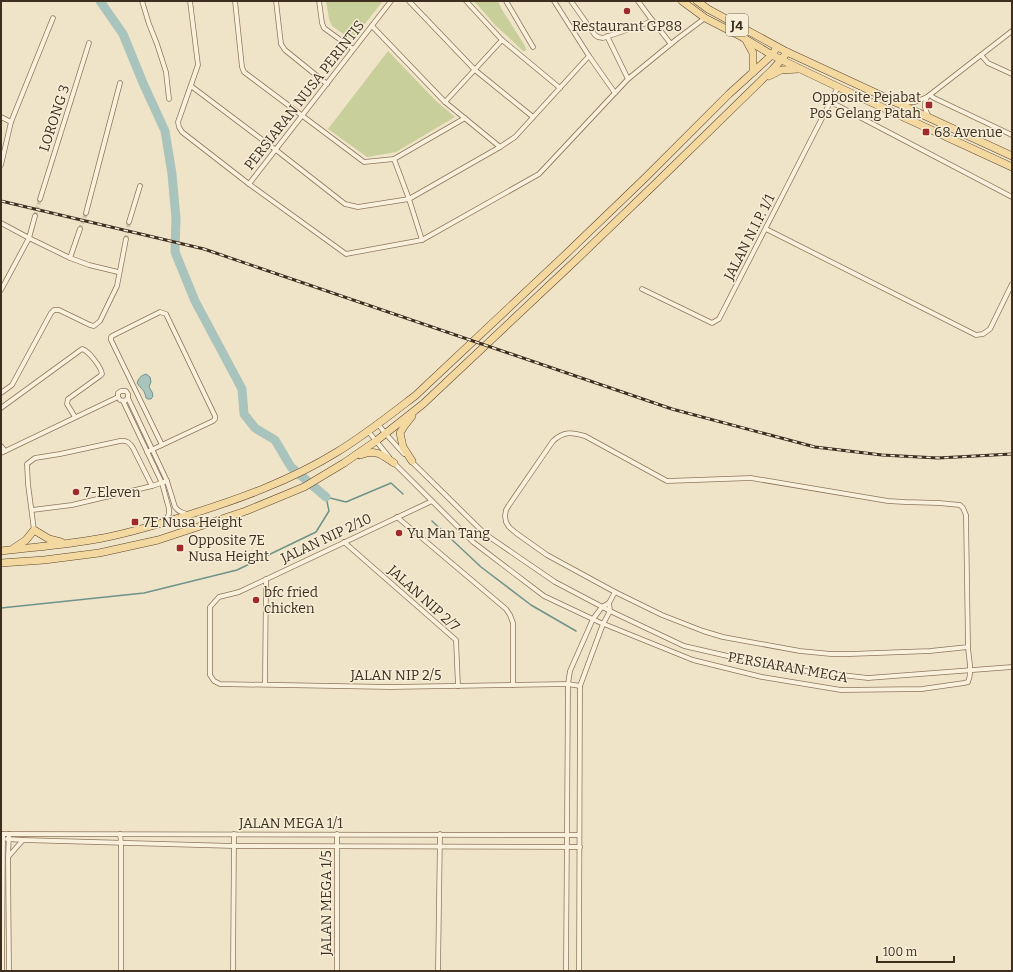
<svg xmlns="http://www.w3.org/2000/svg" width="1013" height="972" font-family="Bitter,serif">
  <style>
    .green { fill: #c9cf9b }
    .water { fill: #a9c4bc; stroke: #6f938a }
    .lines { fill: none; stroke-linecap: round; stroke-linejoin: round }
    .stream { stroke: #6f938a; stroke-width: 1.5 }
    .river { stroke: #a9c4bc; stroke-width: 9 }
    .minor-tunnel { stroke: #ccc0a6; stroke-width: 4; stroke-dasharray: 4 2; stroke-linecap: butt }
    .minor-casing { stroke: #8d765c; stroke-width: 5.5 }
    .primary-casing { stroke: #5b4430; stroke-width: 8 }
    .minor { stroke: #faf1dc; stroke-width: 4 }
    .primary { stroke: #f3d9a0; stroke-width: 7 }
    .rail-casing { stroke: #3d2e20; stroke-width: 3 }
    .rail { stroke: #f7eed8; stroke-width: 1.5; stroke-dasharray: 4.5; stroke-linecap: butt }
    .poi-dot { fill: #9e2a2b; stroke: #f7eed8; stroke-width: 1.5 }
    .labels { text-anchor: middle; stroke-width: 3; stroke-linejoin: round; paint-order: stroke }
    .shield { fill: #f7eed8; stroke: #756857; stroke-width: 1 }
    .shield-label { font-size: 13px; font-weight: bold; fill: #3d2e20 }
    .poi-label { font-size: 14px; fill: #3d2e20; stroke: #f7eed8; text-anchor: start }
    .street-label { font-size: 14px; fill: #3d2e20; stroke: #f7eed8 }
  </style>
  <rect width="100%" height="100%" fill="#f0e4c8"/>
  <g class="green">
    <path d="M326,1H383L352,40L332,26L329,19Z"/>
    <path d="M474,1H498L501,8L525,46L526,50L525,51H523L519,47L495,25Z"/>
    <path d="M388,51L436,101L455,117L396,152L367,157L328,129Z"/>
  </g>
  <path class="water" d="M146,374L150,377L151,382L149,387L152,392L153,396L151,399H148L146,398C145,390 141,389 137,383C139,378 140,376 146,374Z"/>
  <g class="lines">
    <g class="stream">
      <path d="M432,521L481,567L531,605L576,631"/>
      <path d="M1,608L144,593L237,570L316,532L329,511L326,497L346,502L391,483L403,494"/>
    </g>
    <path class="river" d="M100,1L123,34L143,83L165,131L172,174L176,219L175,252L195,301L242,389L244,414L255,428L275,440L291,467L326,497"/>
    <g class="minor-tunnel">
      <path d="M35,216L40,199"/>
      <path d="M80,229L86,213"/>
      <path d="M126,239L129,222"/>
    </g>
    <g class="minor-casing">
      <g id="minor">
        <path d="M142,1L149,24L157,44L166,72L169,99"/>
        <path d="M190,1L198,65L178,122L179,127L182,132L249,184L346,254L422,240L539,174L628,79L677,39L705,18"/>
        <path d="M235,1L242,67L244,72L364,162L394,159L465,118"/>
        <path d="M276,1L281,44L285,50L327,84"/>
        <path d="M319,1L322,23L324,28L353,49"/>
        <path d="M409,1L475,70L533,117"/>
        <path d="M466,1L502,40L560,88"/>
        <path d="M506,1L533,47"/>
        <path d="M554,1L589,56L615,93"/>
        <path d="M571,1L595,35L598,37L603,38L647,23L652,20"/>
        <path d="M638,1L652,20L671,44"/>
        <path d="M372,26L445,102L500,147"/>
        <path d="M607,36L628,79"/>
        <path d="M981,55L988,63L1012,74"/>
        <path d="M191,86L276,150L345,204L358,207L409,199L500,147L515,137L589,56"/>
        <path d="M930,95L934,98L1012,135"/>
        <path d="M927,97C923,106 925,109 929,117"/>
        <path d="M445,102L502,40"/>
        <path d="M831,102L1012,197"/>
        <path d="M900,103L915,102L927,97L1012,31"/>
        <path d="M1,117L11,122"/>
        <path d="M394,159L409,199L422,240"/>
        <path d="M1,165L11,122L53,18"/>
        <path d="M249,184L391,1"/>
        <path d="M40,199L89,43"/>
        <path d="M86,213L120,83"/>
        <path d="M129,222L140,186"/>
        <path d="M1,223L29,238L70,258L89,265L118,272"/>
        <path d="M766,229L976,335L983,334L990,329L1012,284"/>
        <path d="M70,258L80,229"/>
        <path d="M642,289L712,323L719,319L838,87"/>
        <path d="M1,290L29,238L35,216"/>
        <path d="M1,393L12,385L51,313L54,310H59L90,325L94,326L100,321L117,286L126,239"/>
        <path d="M128,398L167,481L175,507C178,511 182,513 187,514"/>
        <path d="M123,401L162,483L169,509V514L167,518L163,520"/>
        <path d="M1,408L82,349C89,351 101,367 102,374L100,376L68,399L67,404L75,417"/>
        <path d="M378,424L385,433L404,454"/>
        <path d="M368,431L389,457"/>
        <path d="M1,446L5,451"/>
        <path d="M147,452L213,421L215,419V416L166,314L160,312L112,336L111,337V340L162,445"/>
        <path d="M1,453L118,397V393L121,391H126L128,394V398L125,401L120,400L118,397"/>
        <path d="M410,460L485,534L555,582L610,611L684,646L780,668L868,678L1012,667"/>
        <path d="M393,462L473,542L544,596L599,622L693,660L762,677L841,690L922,689L964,683L968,682C973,671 968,657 968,645C967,602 967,559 966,515L963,508L960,505L939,503L905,502L888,501L751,478L667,481L585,436C572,432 564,431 553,441L509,505L506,510L505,516L506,522L509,527L516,533L547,555L615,592L662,615L703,631L723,637L800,651L831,654H850L930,651L968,647"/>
        <path d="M432,501L239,592L219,597L210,607V675L214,681L220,684L390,687L568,684L580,686"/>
        <path d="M32,510L72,505L152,486L167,481"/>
        <path d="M397,517L506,609L510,615L513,623V685"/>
        <path d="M34,530L28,484L27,464L35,458L60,454L120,441C127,440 130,443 133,448L152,486"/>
        <path d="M344,542L456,640L458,686"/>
        <path d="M265,684L266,579"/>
        <path d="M1,834L579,835"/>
        <path d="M120,834L121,842V971"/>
        <path d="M7,839L23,840"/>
        <path d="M8,857L9,834"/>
        <path d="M2,971L3,834"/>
        <path d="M9,971L8,857L23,840L234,846L580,847"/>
        <path d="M233,971L234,834"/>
        <path d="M337,971V834"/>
        <path d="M438,971L440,834"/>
        <path d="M566,971L568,684L570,671L593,619L602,607L609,603"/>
        <path d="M579,971L580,686L603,624L610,611L609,603L615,592"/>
      </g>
    </g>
    <g class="primary-casing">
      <g id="primary">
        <path d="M682,1L705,18L742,37L772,55L790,64L838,87L1012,167"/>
        <path d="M697,1L708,9L787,52L1012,156"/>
        <path d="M746,40L753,53V72"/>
        <path d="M769,76L781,70L799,69"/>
        <path d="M360,455C376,449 381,454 394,463"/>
        <path d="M412,461L403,447L400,433L405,425L412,416"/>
        <path d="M14,548L26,540L34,530L49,539L61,542"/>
        <path d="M1,551C33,547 65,545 97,539C127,534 156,525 185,516C237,500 290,481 337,452C365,435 390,415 416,395L566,254L645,178L729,94L772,55L777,47"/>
        <path d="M1,563L44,560L99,553L158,540L246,511L304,487L344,463L376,441L423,404L574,262L653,186L773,69L782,59L787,52"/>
      </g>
    </g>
    <use href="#minor" class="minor"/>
    <use href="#primary" class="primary"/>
    <g class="rail-casing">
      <path id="rail" d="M1,201L204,249L672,409L815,447L882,455L938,458L1012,454"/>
    </g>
    <use href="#rail" class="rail"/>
  </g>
  <g class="poi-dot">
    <circle cx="627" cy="11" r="4"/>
    <rect x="925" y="101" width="8" height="8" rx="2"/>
    <rect x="922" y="128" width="8" height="8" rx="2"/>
    <circle cx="76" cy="492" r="4"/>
    <rect x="131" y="518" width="8" height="8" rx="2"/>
    <circle cx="399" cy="533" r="4"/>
    <rect x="176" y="544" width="8" height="8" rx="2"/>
    <circle cx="256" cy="600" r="4"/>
  </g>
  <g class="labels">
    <rect class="shield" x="726" y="14" width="22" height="22" rx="3"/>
    <g class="shield-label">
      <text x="737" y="30">J4</text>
    </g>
    <g class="poi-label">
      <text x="627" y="31" text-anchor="middle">Restaurant GP88</text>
      <text x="921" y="102" text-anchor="end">Opposite Pejabat<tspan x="921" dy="16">Pos Gelang Patah</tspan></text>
      <text x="934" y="137">68 Avenue</text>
      <text x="84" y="497">7-Eleven</text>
      <text x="143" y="527">7E Nusa Height</text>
      <text x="407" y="538">Yu Man Tang</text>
      <text x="188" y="545">Opposite 7E<tspan x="188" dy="16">Nusa Height</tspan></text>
      <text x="264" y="597">bfc fried<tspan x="264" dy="16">chicken</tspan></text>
    </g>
    <g class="street-label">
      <text transform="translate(304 95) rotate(-52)" y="5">PERSIARAN NUSA PERINTIS</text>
      <text transform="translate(54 118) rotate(-72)" y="5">LORONG 3</text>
      <text transform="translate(749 237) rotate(-63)" y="5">JALAN N.I.P. 1/1</text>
      <text transform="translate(326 538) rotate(-25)" y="5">JALAN NIP 2/10</text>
      <text transform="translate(424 598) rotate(42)" y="5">JALAN NIP 2/7</text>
      <text transform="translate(788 667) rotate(10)" y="5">PERSIARAN MEGA</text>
      <text x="396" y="680">JALAN NIP 2/5</text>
      <text x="291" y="828">JALAN MEGA 1/1</text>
      <text transform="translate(326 903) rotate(-90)" y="5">JALAN MEGA 1/5</text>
    </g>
  </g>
  <rect width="1013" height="972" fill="none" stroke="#3d2e20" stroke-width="4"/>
  <path d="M877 956v6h77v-6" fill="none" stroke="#3d2e20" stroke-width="2"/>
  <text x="883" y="956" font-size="12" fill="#3d2e20" stroke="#f7eed8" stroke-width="3" paint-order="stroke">100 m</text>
</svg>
